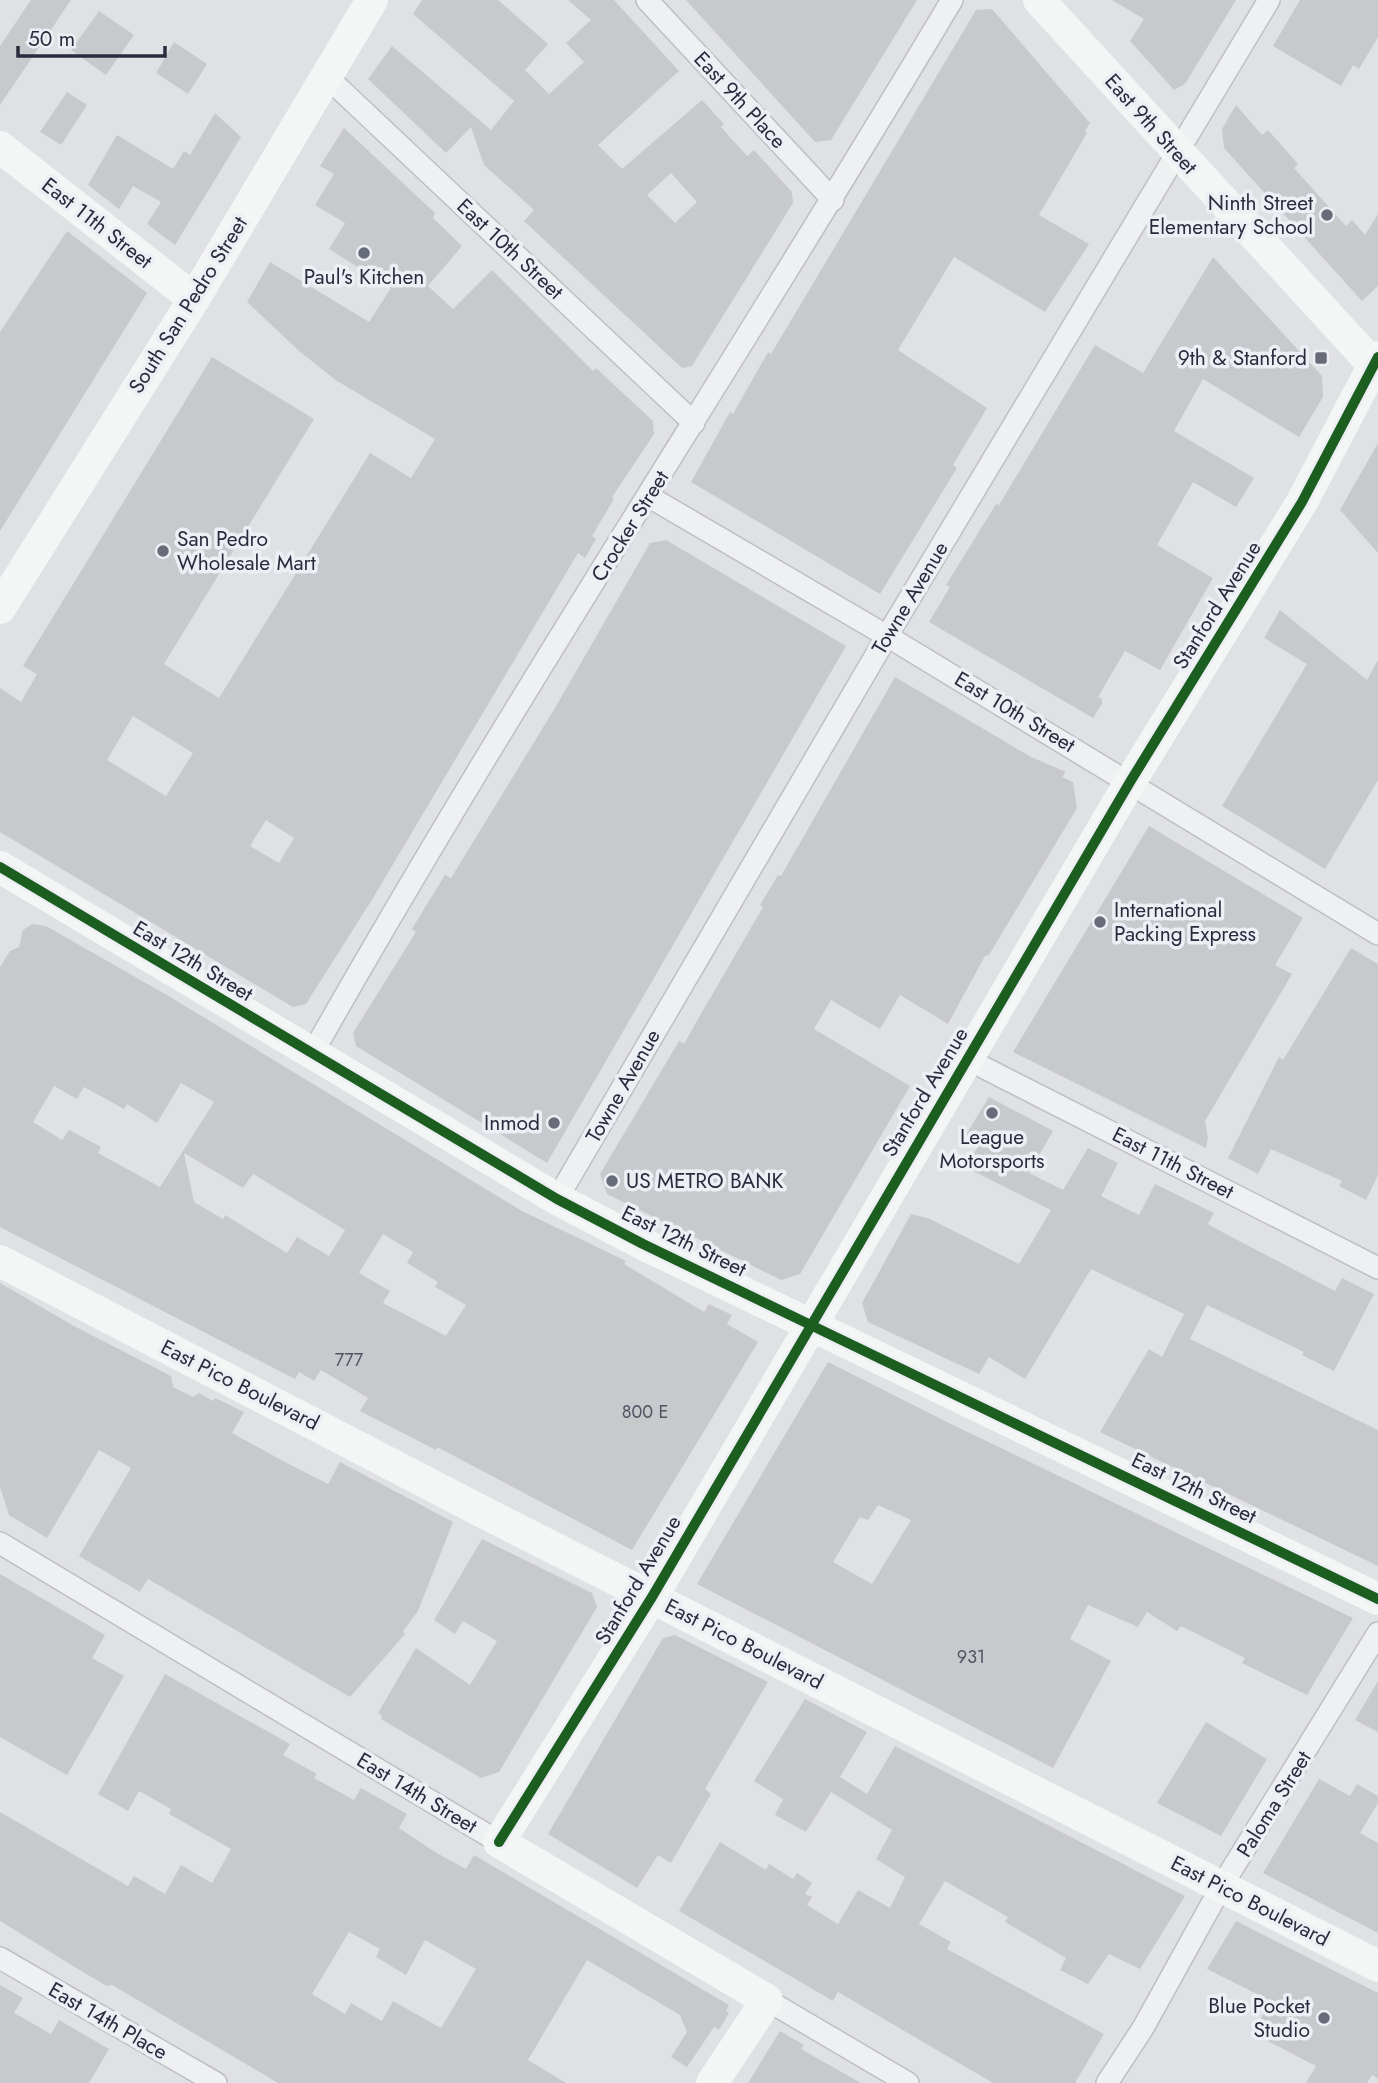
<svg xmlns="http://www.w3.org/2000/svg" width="1378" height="2083" font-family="Jost,sans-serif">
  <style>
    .building { fill: #c8c9cd; fill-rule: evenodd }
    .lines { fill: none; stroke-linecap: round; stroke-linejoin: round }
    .street-casing { stroke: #bebfc3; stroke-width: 24 }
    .street { stroke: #eff0f2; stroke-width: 21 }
    .secondary { stroke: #f4f5f5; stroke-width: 32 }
    .cycleway-casing { stroke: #edeff5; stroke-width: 15 }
    .cycleway { stroke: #1b5e20; stroke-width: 10 }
    .poi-dot { fill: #686b78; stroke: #edeff5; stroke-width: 2.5 }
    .labels { text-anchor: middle; stroke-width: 7; stroke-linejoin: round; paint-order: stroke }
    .number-label { font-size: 18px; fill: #515462 }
    .street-label { font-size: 21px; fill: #282c3d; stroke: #edeff5 }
    .poi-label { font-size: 21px; fill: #282c3d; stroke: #edeff5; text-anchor: end }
  </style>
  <rect width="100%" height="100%" fill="#e0e1e5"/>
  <g class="building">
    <path d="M31,0H71L0,105V46Z"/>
    <path d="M422,0H498L548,44L525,70L549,94L584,62L566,43L591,20L568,0H614L679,71L598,145L622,169L702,100L724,124L721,127L747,156L754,150L792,192L793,203L692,366L682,368L524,221L534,210L484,165L471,127L446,153L368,79L392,46L491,130L514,101L413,14ZM671,173L697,202L675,223L647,195Z"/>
    <path d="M686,0H917L831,140L815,142Z"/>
    <path d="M1112,0H1236L1185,84L1174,90L1130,41L1144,19Z"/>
    <path d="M1300,0H1378V37L1359,69L1353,65L1341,86L1273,46Z"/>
    <path d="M992,9L1090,123L1085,131L1087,133L1039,215L1089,244L1045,312L954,257L898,350L987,408L953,465L957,468L880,594L691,482L730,412L733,414L768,352L771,354L976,10Z"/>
    <path d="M99,11L134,35L106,75L71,50Z"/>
    <path d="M174,42L207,64L188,94L156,73Z"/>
    <path d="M67,92L87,105L61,145L40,132Z"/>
    <path d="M1236,105L1262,135L1268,130L1298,164L1294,168L1346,226L1352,220L1365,235L1378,214V286L1362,301L1224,148L1222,129Z"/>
    <path d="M215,113L241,137L175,245L147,224L161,202L133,186L119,209L88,185L117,135L173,169L184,151L190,155Z"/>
    <path d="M344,128L435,213L433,218L462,246L428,286L453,309L492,270L593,371L596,368L653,421L654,434L612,497L614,499L592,536L596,539L585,558L578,553L373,898L306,1004L293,1007L0,832V688L21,702L37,674L23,666L212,357L314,419L164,664L219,698L370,453L411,478L435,439L337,381L299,351L247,302L270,262L369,322L391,288L329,249L345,223L315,205L334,174L320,166ZM133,716L193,753L166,796L107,760ZM266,820L294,838L279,863L250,846Z"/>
    <path d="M67,231L147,293L0,531V332Z"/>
    <path d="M1213,257L1322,376L1323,397L1299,437L1203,379L1174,431L1254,478L1236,507L1193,482L1157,545L1213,578L1160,670L1125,651L1098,697L1102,699V704L1093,718L929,622L950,587L946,585L996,504L999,505L1095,345L1143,373Z"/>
    <path d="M1378,443V553L1340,510Z"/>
    <path d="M666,540L846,646L547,1163L356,1046L353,1033L416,932L412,929L424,909L445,875L451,878L555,708L650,543Z"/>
    <path d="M1280,610L1367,680L1378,660V780L1325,869L1222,806L1307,664L1264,638Z"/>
    <path d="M895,677L1031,757L1066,772L1062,777L1073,782L1077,808L989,955L985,956L948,1024L900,995L880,1029L831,1000L814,1029L910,1086L800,1274L781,1280L607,1194L600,1174L679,1041L684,1044L694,1026L763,907L760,905L778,875L781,876Z"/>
    <path d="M1149,826L1303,918L1275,965L1292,974L1205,1121L1208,1138L1206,1148L1013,1052Z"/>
    <path d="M32,924L46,926L172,998L522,1211L626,1261L624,1264L704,1312L709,1304L732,1315L727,1324L758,1342L632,1550L437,1447L436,1450L360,1411L368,1398L321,1370L314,1381L299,1372L295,1379L0,1227V967L10,951L19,947L23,930ZM181,1083L214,1102L160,1187L98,1153L101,1147L69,1130L62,1140L33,1122L54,1086L77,1099L84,1087L124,1109L127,1104L157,1123ZM184,1153L243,1188L253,1174L345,1230L329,1256L297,1237L287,1253L225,1215L223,1219L194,1202ZM383,1234L413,1252L407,1263L438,1282L435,1287L466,1305L446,1336L383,1303L390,1291L359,1273Z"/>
    <path d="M1351,948L1378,964V1175L1366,1200L1339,1186L1342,1181L1271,1149L1258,1174L1228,1158L1279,1057L1283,1060Z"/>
    <path d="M989,1097L1053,1131L1029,1173L1063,1190L1088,1148L1118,1163L1101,1196L1139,1215L1155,1184L1214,1213L1208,1224L1222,1232L1335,1291L1342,1278L1374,1294L1334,1371L1302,1355L1304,1352L1207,1305L1190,1339L1378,1430V1566L1100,1432L1149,1349L1162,1357L1184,1314L1091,1269L1025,1379L989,1357L979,1374L868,1322L862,1303L911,1214L930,1219L1019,1264L1051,1210L965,1167L979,1145L964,1138Z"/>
    <path d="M0,1283L74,1326L171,1376L173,1387L193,1397L199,1393L213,1401L215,1398L244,1412L232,1433L285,1462L328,1484L340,1462L453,1522L418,1611L403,1631L405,1634L350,1697L148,1579L140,1592L79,1556L131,1468L99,1450L47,1538L9,1515L0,1487Z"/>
    <path d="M828,1362L951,1424L1353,1618L1307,1695L1242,1663L1245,1658L1181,1626L1177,1631L1147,1612L1138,1627L1088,1605L1070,1639L1111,1661L1053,1768L697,1584ZM878,1505L911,1520L872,1584L833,1562L860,1517L868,1520Z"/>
    <path d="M482,1539L592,1593L597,1607L499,1772L481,1778L381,1719L382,1716L378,1713L416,1648L470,1685L497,1641L463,1621L455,1634L434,1620Z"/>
    <path d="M0,1574L105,1635L92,1658L124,1676L67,1775L0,1737Z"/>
    <path d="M675,1635L768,1682L705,1789L711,1794L671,1863L658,1855L637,1888L548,1834L663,1638Z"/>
    <path d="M165,1674L290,1744L283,1755L317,1774L314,1778L354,1800L361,1788L407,1814L399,1828L435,1852L466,1869L474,1855L729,2005L726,2011L729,2013L719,2030L714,2027L687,2067L671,2057L687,2032L680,2015L587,1960L528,2060L566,2083H278L112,1985L107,1986L83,1972L0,1921V1812L128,1886L134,1876L165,1894L181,1865L212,1883L231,1849L169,1814L171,1809L139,1791L128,1811L98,1794ZM349,1932L380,1949L376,1957L406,1975L425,1940L476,1969L441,2028L393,2001L382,2021L351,2003L345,2014L312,1994Z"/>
    <path d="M1378,1681V1732L1355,1720Z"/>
    <path d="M805,1699L867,1732L840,1777L867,1794L895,1746L1185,1896L1140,1969L1109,1954L1088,1984L1060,1970L1066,1958L1005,1922L1008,1917L945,1881L919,1924L951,1942L947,1949L1104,2034L1075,2083H993L838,1992L833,2001L679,1911L720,1842L766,1870L769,1864L793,1879L797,1873L812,1883L805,1894L812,1897L807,1905L838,1924L858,1890L890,1908L905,1877L876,1859L892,1830L831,1792L806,1832L775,1815L783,1799L754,1781Z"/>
    <path d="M1206,1722L1267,1759L1221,1836L1157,1803Z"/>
    <path d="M1319,1779L1350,1796L1357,1784L1378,1796V1803L1360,1833L1378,1843V1933L1263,1873Z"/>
    <path d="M1236,1921L1378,1993V2079L1372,2075L1367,2083H1306L1316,2066L1252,2033L1271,2001L1207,1969Z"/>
    <path d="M0,1985L23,1998L14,2013L51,2034L59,2020L109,2049L89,2083H0Z"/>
    <path d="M780,2031L804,2045L801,2049L861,2083H748Z"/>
  </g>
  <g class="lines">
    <g class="street-casing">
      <g id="street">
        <path d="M647,0L833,200"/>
        <path d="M326,76L694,423"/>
        <path d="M648,496L887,636L1378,934"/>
        <path d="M312,1054C514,696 742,353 952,0"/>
        <path d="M967,1059L1378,1268"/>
        <path d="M557,1199L887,636L1269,0"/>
        <path d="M0,1543L499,1842"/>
        <path d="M0,1958L216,2083"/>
        <path d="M767,2000L908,2083"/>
        <path d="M1107,2083L1143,2028L1221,1887L1378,1633"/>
      </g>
    </g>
    <use href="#street" class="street"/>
    <g class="secondary">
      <path d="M1039,0L1378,370"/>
      <path d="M0,147L194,299"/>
      <path d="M0,608L194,299L372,0"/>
      <path d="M0,867L557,1199L643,1244L1378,1599"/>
      <path d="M0,1261L481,1511L1378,1966"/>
      <path d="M712,2083L767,2000L499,1842L652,1597L1130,782L1302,502L1378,357"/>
    </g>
    <g class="cycleway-casing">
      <g id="cycleway">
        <path d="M0,867L557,1199L643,1244L1378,1599"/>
        <path d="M499,1842L652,1597L1130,782L1302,502L1378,357"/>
      </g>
    </g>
    <use href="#cycleway" class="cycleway"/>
  </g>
  <g class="poi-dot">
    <circle cx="1327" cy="215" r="7"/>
    <circle cx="364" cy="253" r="7"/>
    <rect x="1314" y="351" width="14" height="14" rx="3.5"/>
    <circle cx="163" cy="551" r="7"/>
    <circle cx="1100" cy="922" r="7"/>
    <circle cx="992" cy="1113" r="7"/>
    <circle cx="554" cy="1123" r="7"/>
    <circle cx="612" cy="1181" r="7"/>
    <circle cx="1324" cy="2018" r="7"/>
  </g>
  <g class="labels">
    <g class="number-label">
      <text x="349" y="1366">777</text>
      <text x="645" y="1418">800 E</text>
      <text x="971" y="1663">931</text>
    </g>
    <g class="street-label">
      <text transform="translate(740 100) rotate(47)" y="7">East 9th Place</text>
      <text transform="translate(1151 124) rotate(48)" y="7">East 9th Street</text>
      <text transform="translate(97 223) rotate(38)" y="7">East 11th Street</text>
      <text transform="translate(510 249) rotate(43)" y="7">East 10th Street</text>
      <text transform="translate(188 305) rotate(-58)" y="7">South San Pedro Street</text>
      <text transform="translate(630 526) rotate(-58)" y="7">Crocker Street</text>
      <text transform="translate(910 598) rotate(-59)" y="7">Towne Avenue</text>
      <text transform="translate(1217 605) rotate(-58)" y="7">Stanford Avenue</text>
      <text transform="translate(1015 712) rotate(31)" y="7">East 10th Street</text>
      <text transform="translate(193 961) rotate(31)" y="7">East 12th Street</text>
      <text transform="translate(623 1086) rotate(-60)" y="7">Towne Avenue</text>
      <text transform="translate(925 1092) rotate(-59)" y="7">Stanford Avenue</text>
      <text transform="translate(1173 1163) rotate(27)" y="7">East 11th Street</text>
      <text transform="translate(684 1241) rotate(26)" y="7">East 12th Street</text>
      <text transform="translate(240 1385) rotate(27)" y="7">East Pico Boulevard</text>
      <text transform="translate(1194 1488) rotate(26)" y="7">East 12th Street</text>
      <text transform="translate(638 1580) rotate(-59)" y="7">Stanford Avenue</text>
      <text transform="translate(744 1644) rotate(27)" y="7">East Pico Boulevard</text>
      <text transform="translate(417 1793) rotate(31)" y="7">East 14th Street</text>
      <text transform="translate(1274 1804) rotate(-58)" y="7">Paloma Street</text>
      <text transform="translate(1250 1901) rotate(27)" y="7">East Pico Boulevard</text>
      <text transform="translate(108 2021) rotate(30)" y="7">East 14th Place</text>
    </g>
    <g class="poi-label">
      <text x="1313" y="210">Ninth Street<tspan x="1313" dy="24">Elementary School</tspan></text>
      <text x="364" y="284" text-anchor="middle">Paul's Kitchen</text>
      <text x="1307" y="365">9th &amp; Stanford</text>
      <text x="177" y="546" text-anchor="start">San Pedro<tspan x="177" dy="24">Wholesale Mart</tspan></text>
      <text x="1114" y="917" text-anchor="start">International<tspan x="1114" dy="24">Packing Express</tspan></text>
      <text x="540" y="1130">Inmod</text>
      <text x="992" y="1144" text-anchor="middle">League<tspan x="992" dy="24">Motorsports</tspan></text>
      <text x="626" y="1188" text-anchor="start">US METRO BANK</text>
      <text x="1310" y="2013">Blue Pocket<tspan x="1310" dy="24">Studio</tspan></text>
    </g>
  </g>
  <path d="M18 46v10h147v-10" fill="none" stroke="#282c3d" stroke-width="3.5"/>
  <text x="28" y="46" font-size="21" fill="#282c3d" stroke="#edeff5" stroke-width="5" paint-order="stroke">50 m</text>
</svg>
